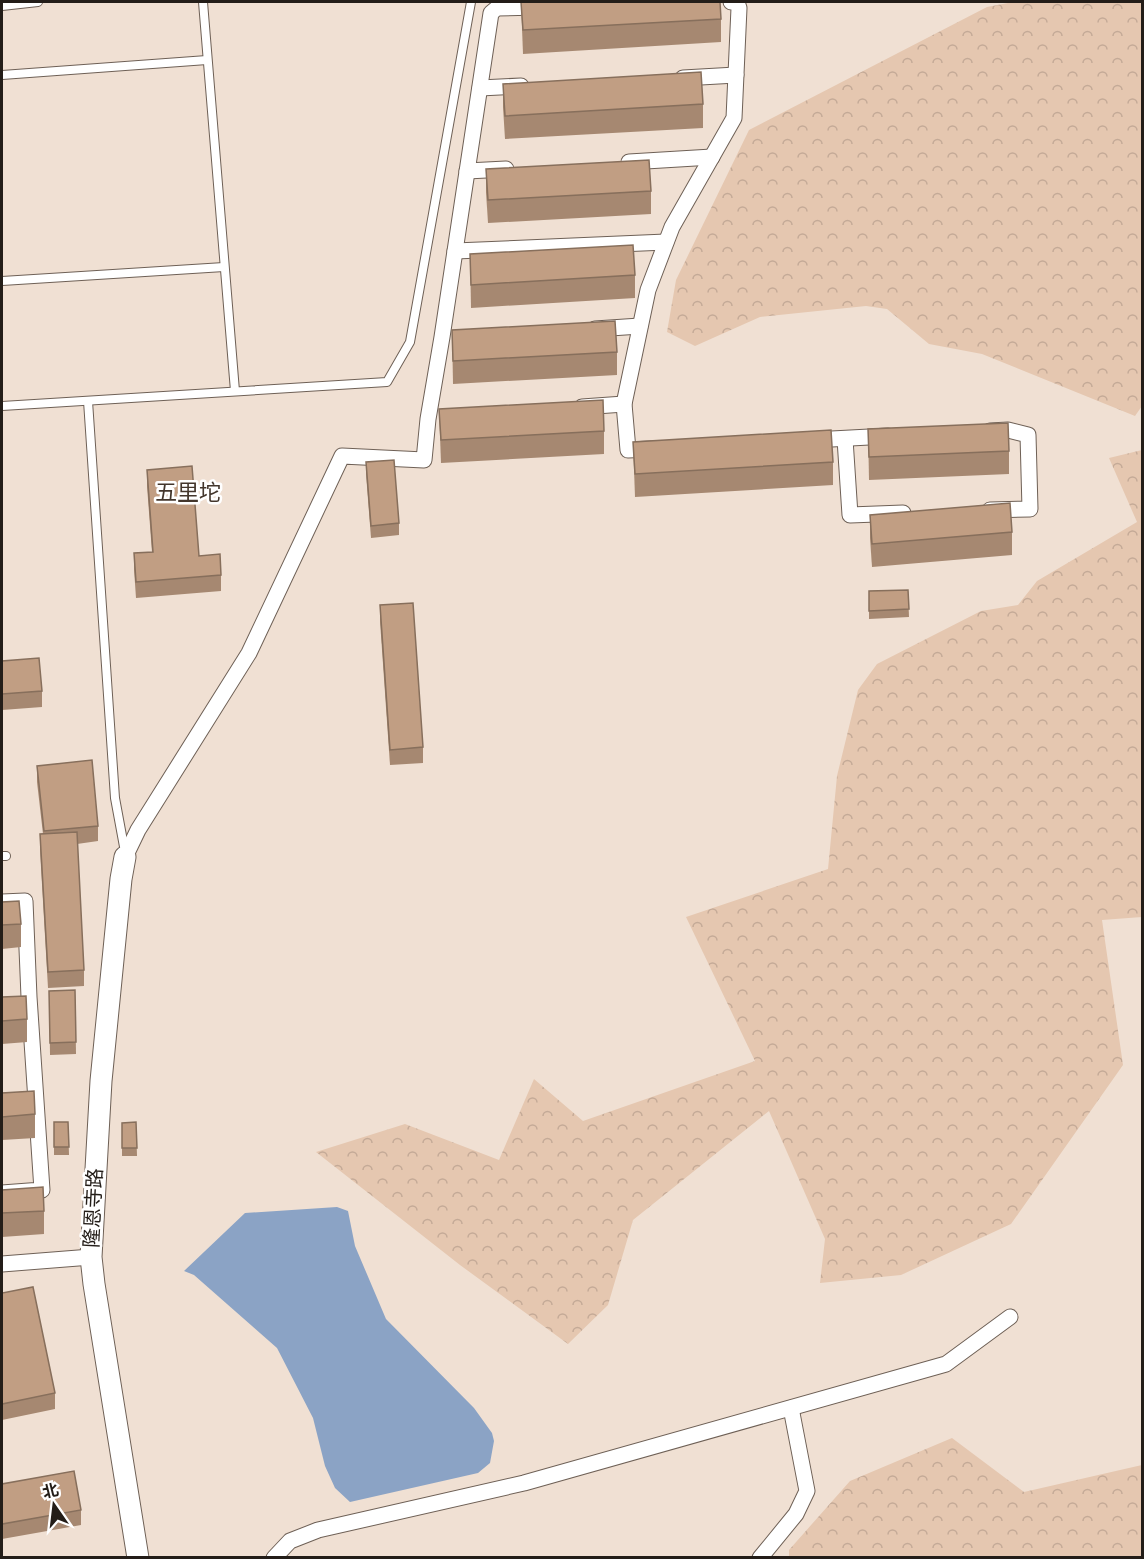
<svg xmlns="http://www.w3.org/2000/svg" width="1144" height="1559" font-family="'Zilla Slab','Noto Sans SC',serif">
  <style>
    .forest { fill: url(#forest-crowns) }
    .water { fill: #8ba3c5 }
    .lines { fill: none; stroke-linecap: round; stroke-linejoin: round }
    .lane-casing { stroke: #6e6056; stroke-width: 10 }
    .street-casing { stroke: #6e6056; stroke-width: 17 }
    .secondary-casing { stroke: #6e6056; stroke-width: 23 }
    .lane { stroke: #fff; stroke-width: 8 }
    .street { stroke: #fff; stroke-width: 15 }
    .secondary { stroke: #fff; stroke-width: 21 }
    .wall { fill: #a68871 }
    .building { fill: #c19e83; stroke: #876f5c; stroke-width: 1.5 }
    .labels { text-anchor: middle; stroke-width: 5; stroke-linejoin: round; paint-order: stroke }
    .street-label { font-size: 20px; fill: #231d18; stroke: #fff }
    .quarter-label { font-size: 22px; fill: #43362c; stroke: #fff }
  </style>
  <defs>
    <pattern id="forest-crowns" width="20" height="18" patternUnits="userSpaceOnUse" patternTransform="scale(1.5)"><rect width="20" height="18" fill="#e5c7b0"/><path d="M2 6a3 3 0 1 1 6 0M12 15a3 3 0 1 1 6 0" fill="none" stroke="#c4aa97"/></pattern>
  </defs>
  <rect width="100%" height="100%" fill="#f0e0d3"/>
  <g class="forest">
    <path d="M1013,2H1142V406L1135,416L982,354L929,344L887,309L866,306L760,317L695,346L667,332L676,280L749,130L987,7Z"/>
    <path d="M1142,450V917L1102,920L1123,1065L1011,1224L901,1275L820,1283L825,1239L769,1111L633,1220L608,1305L568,1344L460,1265L316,1152L405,1124L499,1160L534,1079L583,1121L755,1061L686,917L828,869L837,776L858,690L877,664L981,611L1018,605L1037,581L1137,522L1109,458Z"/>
    <path d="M952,1438L1024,1492L1142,1465V1557H789V1550L850,1481Z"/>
  </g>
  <path class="water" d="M337,1207L348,1211L355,1246L386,1319L474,1408L492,1433L494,1441L490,1463L478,1473L350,1502L335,1488L325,1466L313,1418L277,1348L194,1275L184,1271L245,1213Z"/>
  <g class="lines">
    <g class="lane-casing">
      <g id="lane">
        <path d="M203,2L235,391"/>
        <path d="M2,6L38,2"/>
        <path d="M2,75L207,60"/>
        <path d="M2,281L224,267"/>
        <path d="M88,401L115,798L125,852"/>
        <path d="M2,406L387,382L410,342L471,2"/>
        <path d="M2,856H6"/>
      </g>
    </g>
    <g class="street-casing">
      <g id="street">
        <path d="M683,78L736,75"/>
        <path d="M480,88L521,86"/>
        <path d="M629,162L712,157"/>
        <path d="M467,171L506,169"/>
        <path d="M455,251L666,242"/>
        <path d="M595,329L640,326"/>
        <path d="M582,407L624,404"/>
        <path d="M990,431L1008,430L1028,435L1030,509L990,510"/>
        <path d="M845,439L850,515L903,513"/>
        <path d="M813,440L888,436"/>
        <path d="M651,449L628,450L624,404L648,290L672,227L734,118L739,8L737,2H731"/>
        <path d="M125,857L138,830L249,653L342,456L424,460L428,419L442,337L491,13L497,8L539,7"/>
        <path d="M2,902L25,901L29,997L42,1190L2,1193"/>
        <path d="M2,1264L91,1257"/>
        <path d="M274,1558L290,1541L318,1530L524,1483L946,1364L1010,1317"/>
        <path d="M760,1558L796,1514L807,1491L791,1408"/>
      </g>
    </g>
    <g class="secondary-casing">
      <path id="secondary" d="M125,857L121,879L101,1081L91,1257L94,1284L138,1558"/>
    </g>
    <use href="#lane" class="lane"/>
    <use href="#street" class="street"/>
    <use href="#secondary" class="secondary"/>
  </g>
  <g class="wall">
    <path d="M521,2L721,19V42L523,54Z"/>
    <path d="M503,84L703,104V128L505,139L503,107Z"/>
    <path d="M486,169L651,191V214L488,223L486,192Z"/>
    <path d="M470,254L635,275V298L471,308Z"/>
    <path d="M452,330L617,352V375L453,384Z"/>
    <path d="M439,409L604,431V454L441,463Z"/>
    <path d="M868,429L1009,451V474L869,480Z"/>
    <path d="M633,442L833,462V485L635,497Z"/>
    <path d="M366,462L399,523V535L371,538L366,474Z"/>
    <path d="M147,470L199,556L221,575V591L136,598L134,569V553L152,552L147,486Z"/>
    <path d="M870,515L1012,532V555L872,567L870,538Z"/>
    <path d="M908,590L909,617L869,619V591Z"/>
    <path d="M380,605L423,747V763L390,765L380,621Z"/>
    <path d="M2,661L42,691V707L2,710Z"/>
    <path d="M37,766L98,826V841L77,844L84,970V986L48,988L40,850V834H43L37,782Z"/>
    <path d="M2,902L21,924V947L2,949Z"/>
    <path d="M75,990L76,1054L50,1055L49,991Z"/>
    <path d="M2,997L27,1019V1042L2,1044Z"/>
    <path d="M2,1093L35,1114V1138L2,1140Z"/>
    <path d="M54,1122H68L69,1155H54Z"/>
    <path d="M136,1122L137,1156H122V1123Z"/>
    <path d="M2,1190L44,1211V1234L2,1237Z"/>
    <path d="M2,1293L55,1393V1409L2,1420Z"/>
    <path d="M2,1484L81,1510V1525L2,1539Z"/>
  </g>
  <g class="building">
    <path d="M521,2H720L721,19L523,30Z"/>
    <path d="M701,72L703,104L505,116L503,84Z"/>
    <path d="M649,160L651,191L488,200L486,169Z"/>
    <path d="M633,245L635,275L471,285L470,254Z"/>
    <path d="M615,321L617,352L453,361L452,330Z"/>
    <path d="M603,400L604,431L441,440L439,409Z"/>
    <path d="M1008,423L1009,451L869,457L868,429Z"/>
    <path d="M831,430L833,462L635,474L633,442Z"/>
    <path d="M394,460L399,523L371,526L366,462Z"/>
    <path d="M192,466L199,556L220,554L221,575L136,582L134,553L153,552L147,470Z"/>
    <path d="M1010,503L1012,532L872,544L870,515Z"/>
    <path d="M908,590L909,609L869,611V591Z"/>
    <path d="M413,603L423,747L390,750L380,605Z"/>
    <path d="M39,658L42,691L2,694V661Z"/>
    <path d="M92,760L98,826L44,831L37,766Z"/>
    <path d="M77,832L84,970L48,972L40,834Z"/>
    <path d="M19,901L21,924L2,925V902Z"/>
    <path d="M75,990L76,1042L50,1043L49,991Z"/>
    <path d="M26,996L27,1019L2,1021V997Z"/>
    <path d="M34,1091L35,1114L2,1117V1093Z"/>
    <path d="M54,1122H68L69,1147H54Z"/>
    <path d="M136,1122L137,1148H122V1123Z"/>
    <path d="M43,1187L44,1211L2,1213V1190Z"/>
    <path d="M33,1287L55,1393L2,1404V1293Z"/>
    <path d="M74,1471L81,1510L2,1524V1484Z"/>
  </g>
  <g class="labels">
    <g class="street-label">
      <text transform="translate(93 1208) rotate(-87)" y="7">隆恩寺路</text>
    </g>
    <g class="quarter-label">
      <text x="188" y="500">五里坨</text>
    </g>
  </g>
  <rect width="1144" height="1559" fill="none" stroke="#231d18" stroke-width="6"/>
  <g transform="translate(54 1505) rotate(346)" stroke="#ffffff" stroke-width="4.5" paint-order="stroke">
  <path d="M0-4.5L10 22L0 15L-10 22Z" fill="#231d18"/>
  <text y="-9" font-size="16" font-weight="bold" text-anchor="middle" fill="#231d18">北</text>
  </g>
</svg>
